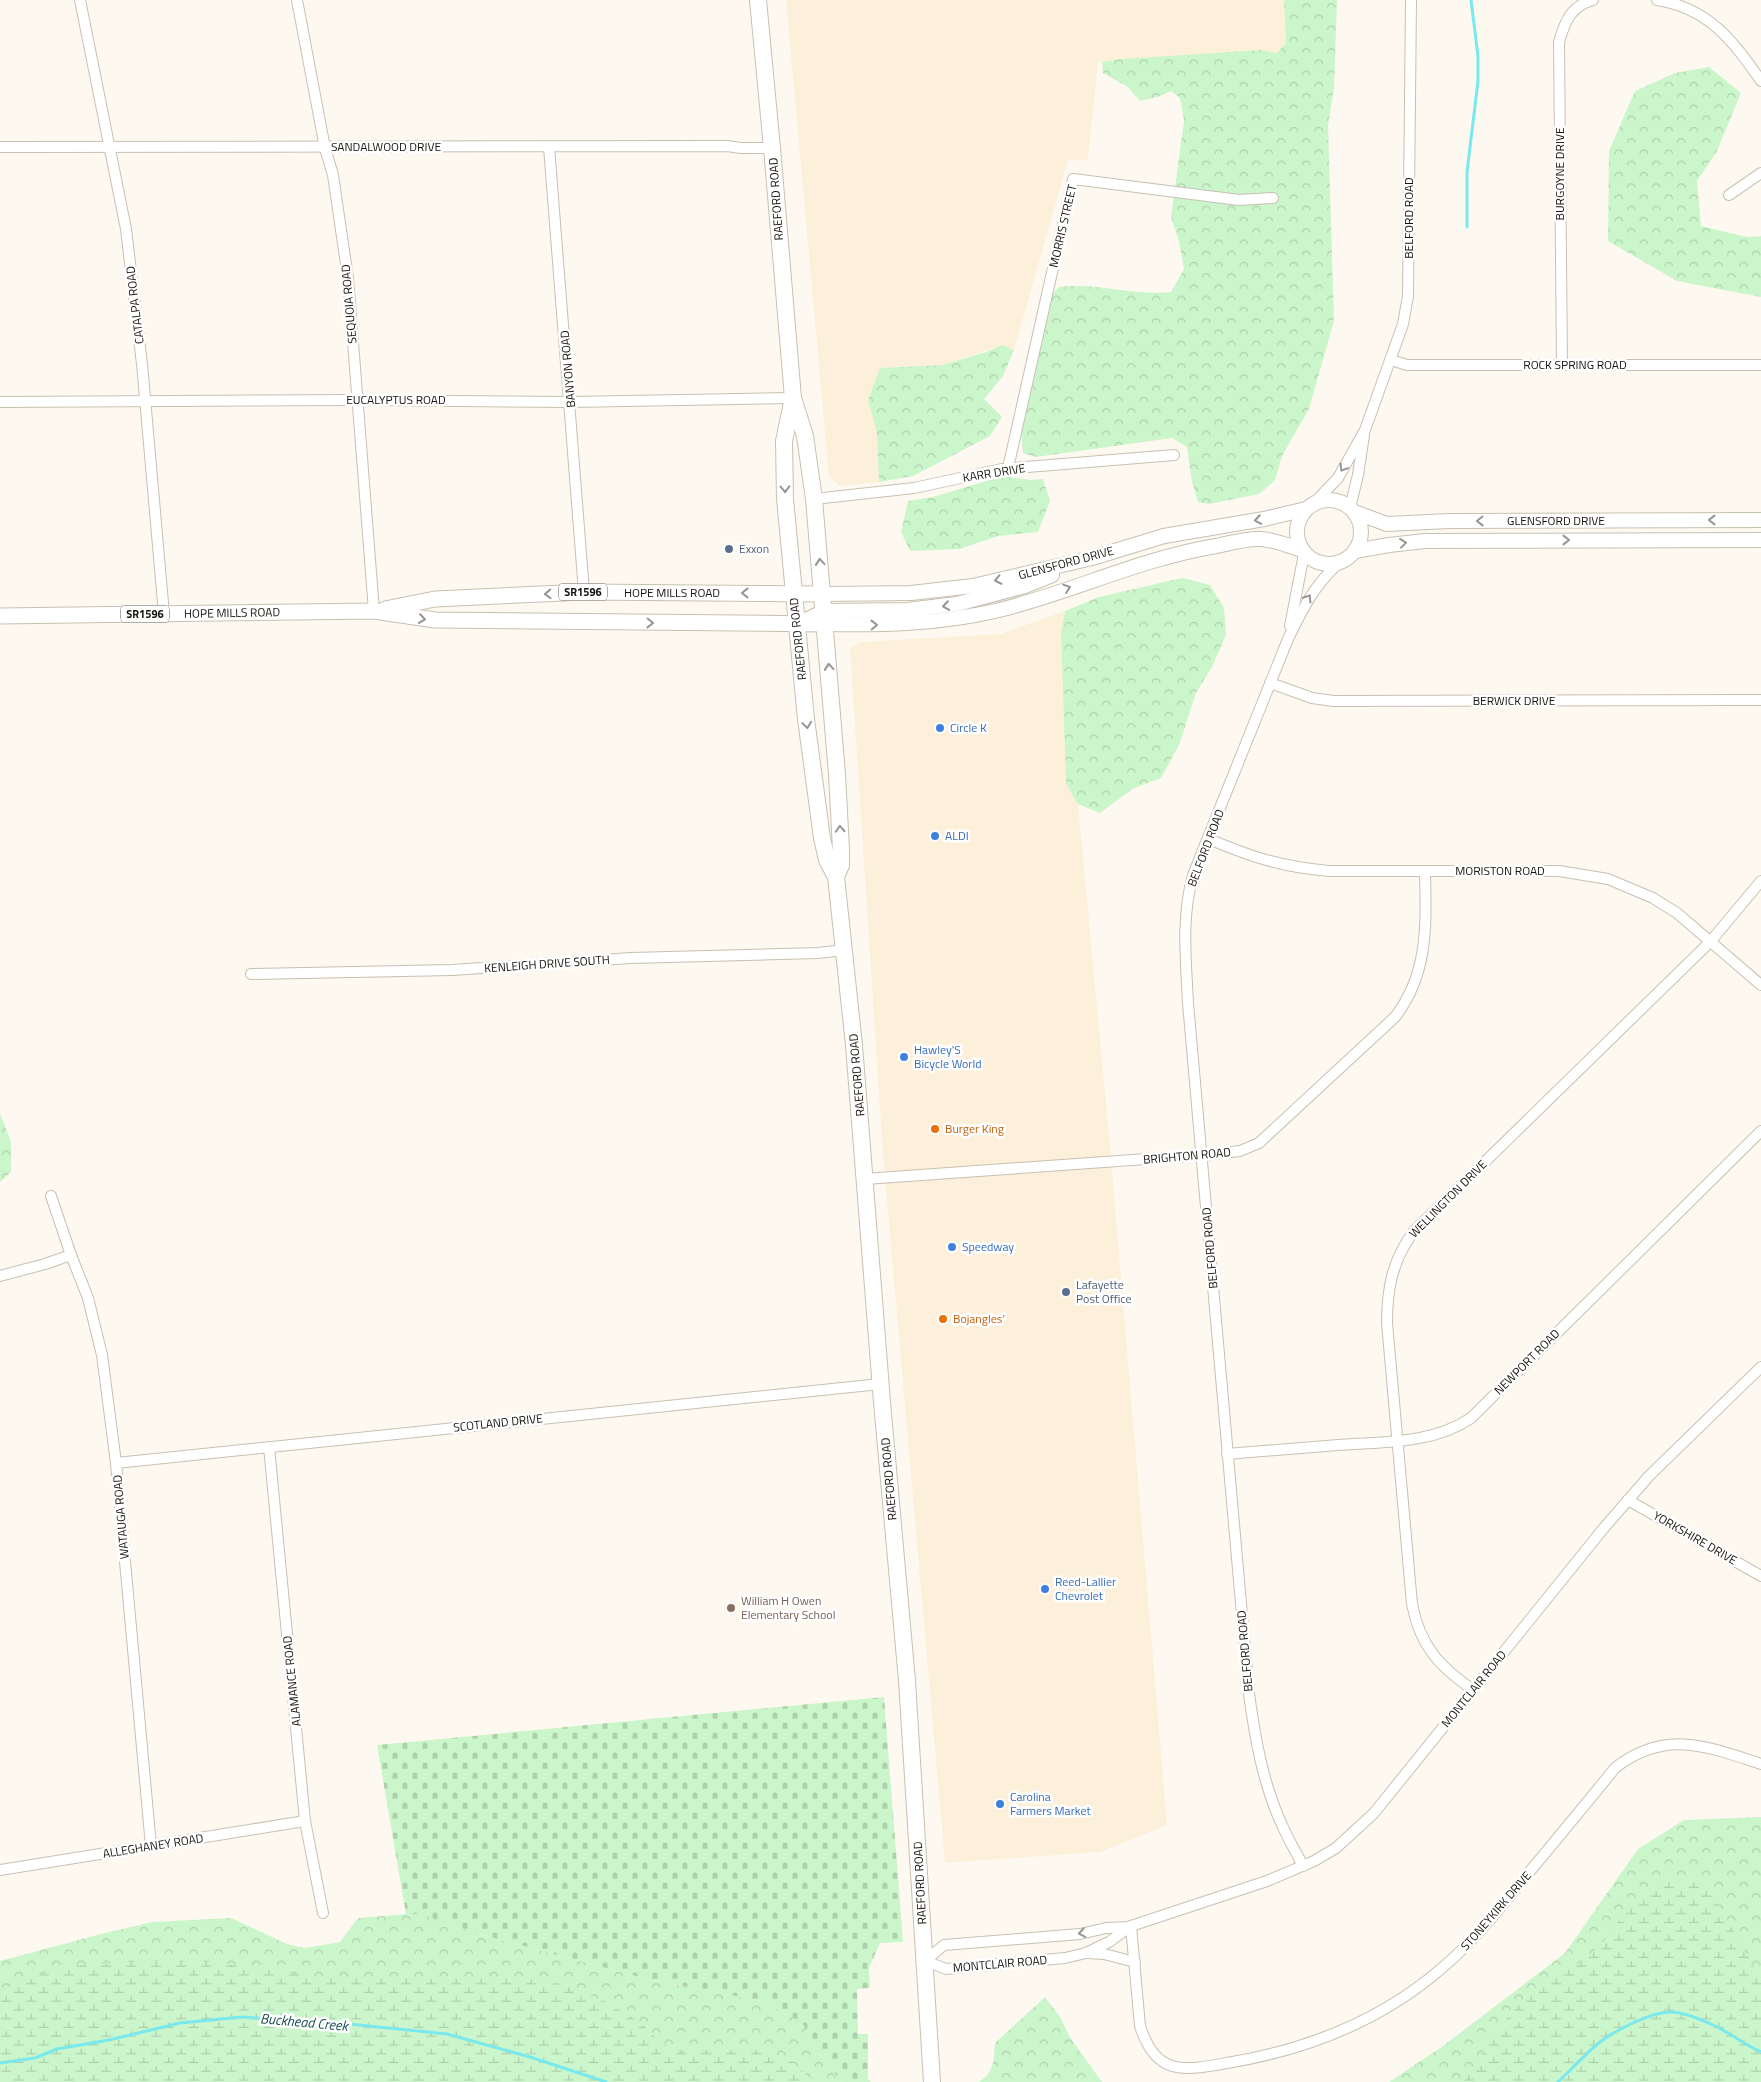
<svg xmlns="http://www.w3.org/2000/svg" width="1761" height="2082" font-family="'Titillium Web',sans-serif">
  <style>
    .built { fill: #fdf0db }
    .forest { fill: url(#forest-crowns) }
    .wetland { fill: url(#wetland-marsh) }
    .cemetery { fill: url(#cemetery-stones) }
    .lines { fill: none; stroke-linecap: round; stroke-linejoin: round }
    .stream { stroke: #79e9ed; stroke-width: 3 }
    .minor-casing { stroke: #c8c0b2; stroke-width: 12 }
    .secondary-casing { stroke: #c8c0b2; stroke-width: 16 }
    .primary-casing { stroke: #c8c0b2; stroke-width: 17 }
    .trunk-casing { stroke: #c8c0b2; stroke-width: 18 }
    .minor { stroke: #fff; stroke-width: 10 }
    .secondary { stroke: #fff; stroke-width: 14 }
    .primary { stroke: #fff; stroke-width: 15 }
    .trunk { stroke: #fff; stroke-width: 16 }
    .oneway { stroke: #979593 }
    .service-dot { fill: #5c6f8a; stroke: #fff; stroke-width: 2 }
    .shop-dot { fill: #3f7fe0; stroke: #fff; stroke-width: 2 }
    .food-dot { fill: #e8710a; stroke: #fff; stroke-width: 2 }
    .education-dot { fill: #8d6e63; stroke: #fff; stroke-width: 2 }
    .labels { text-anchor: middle; stroke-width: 5; stroke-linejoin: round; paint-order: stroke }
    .shield { fill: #fff; stroke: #5d5a57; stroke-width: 1 }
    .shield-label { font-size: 11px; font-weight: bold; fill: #17140f }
    .street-label { font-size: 12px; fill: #17140f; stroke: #fff }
    .service-label { font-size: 12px; fill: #4e5e75; stroke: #fff; text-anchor: start }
    .shop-label { font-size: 12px; fill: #366cbe; stroke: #fff; text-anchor: start }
    .food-label { font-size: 12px; fill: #c56008; stroke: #fff; text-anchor: start }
    .education-label { font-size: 12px; fill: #785e54; stroke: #fff; text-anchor: start }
    .water-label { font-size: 14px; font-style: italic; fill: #1a4d4e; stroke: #fff }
  </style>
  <defs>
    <pattern id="forest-crowns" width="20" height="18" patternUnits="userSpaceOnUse" patternTransform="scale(1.25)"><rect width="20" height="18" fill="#cbf5cb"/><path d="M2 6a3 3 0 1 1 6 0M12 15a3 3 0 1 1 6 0" fill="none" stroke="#aed1ad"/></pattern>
    <pattern id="wetland-marsh" width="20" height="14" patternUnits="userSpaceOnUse" patternTransform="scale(1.25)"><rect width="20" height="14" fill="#cbf5cb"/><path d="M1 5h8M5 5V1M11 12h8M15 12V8" fill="none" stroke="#aed1ad"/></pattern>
    <pattern id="cemetery-stones" width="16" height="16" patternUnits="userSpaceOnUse" patternTransform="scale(1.25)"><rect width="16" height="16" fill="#cbf5cb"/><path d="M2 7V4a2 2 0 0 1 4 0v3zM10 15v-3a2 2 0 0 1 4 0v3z" fill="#aed1ad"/></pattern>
  </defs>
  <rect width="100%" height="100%" fill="#fef9f0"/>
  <g class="built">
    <path d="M786,0H1284L1286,43L1277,53L1260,50L1098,62L1088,160H1068L1014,350L1002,345L942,365L880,368L868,400L877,433L879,482L840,486L829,477Z"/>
    <path d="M1065,611L1061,633L1066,784L1078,804L1110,1146L1167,1825L1100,1852L945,1863L883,1155L850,648L861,642L1000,634Z"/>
  </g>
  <g class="forest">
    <path d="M1284,0H1337L1334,88L1328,125L1334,321L1309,409L1282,456L1275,480L1259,494L1209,504L1198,502L1192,482L1187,447L1172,438L1036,457L1023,453L1021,426L1052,295L1059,287C1097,282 1134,296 1171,292L1184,269L1179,241L1171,217L1184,121L1180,98L1171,91L1158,97L1140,101L1128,87L1103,73L1102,62L1122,59L1260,50L1277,53L1286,43Z"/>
    <path d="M1709,67L1741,93L1717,151L1697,181L1701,226L1747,237L1761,236V297L1677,281L1608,241L1609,151L1635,91L1675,73Z"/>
    <path d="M1002,345L1014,350L1003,376L984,399L1002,417L990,436L913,476L879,482L877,433L868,400L880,368L942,365L986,352Z"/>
    <path d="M1003,476L1030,480L1043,479L1050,501L1038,532L998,536L960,549L910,551L901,532L908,501L933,497Z"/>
    <path d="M1182,578L1210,585L1224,608L1226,635L1212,667L1196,693L1179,745L1161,778L1134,788L1100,813L1078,804L1066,784L1061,633L1065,611L1099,597Z"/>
    <path d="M0,1113L11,1142V1172L0,1182Z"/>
    <path d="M1761,1817V2082H1389L1443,2046L1565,1953L1638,1849L1684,1820Z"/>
    <path d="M421,1913L475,1933L651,1980L767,2002L804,2024L820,2055L842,2082H0V1961L97,1935L152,1922L231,1918L287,1944L305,1948L340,1942L358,1918Z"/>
    <path d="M1045,1997L1060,2017L1071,2039L1102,2082H978C994,2074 994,2060 995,2043Z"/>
  </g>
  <g class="wetland">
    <path d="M1693,1880L1709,1888L1761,1979V2082H1464C1479,2059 1500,2023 1520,2004C1543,1982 1574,1970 1597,1948C1621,1925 1626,1898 1659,1882C1668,1878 1683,1880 1693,1880Z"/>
    <path d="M147,1961L213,1962L326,1978L448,1977L529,1979L565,1986L607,2002L641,2023L661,2043L679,2052L762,2050L791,2060L814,2082H0V1991L49,1972L83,1965Z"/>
  </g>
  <path class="cemetery" d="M884,1697L903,1942L880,1943L869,1968L870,1988L857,1989L858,2034H868V2079L871,2082H842L820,2055L803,2024L767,2002L651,1980L475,1933L421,1914H406L377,1745Z"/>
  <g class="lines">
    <g class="stream">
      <path d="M1467,227V172L1478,81V56L1471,0"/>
      <path d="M0,2063L35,2058L57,2049L109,2040L180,2023L242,2017L349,2024L447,2034L530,2057L606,2082"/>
      <path d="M1558,2082C1572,2069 1585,2054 1600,2042C1616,2030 1651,2012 1670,2012C1684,2012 1699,2019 1711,2024C1729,2032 1743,2044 1761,2052"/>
    </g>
    <g class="minor-casing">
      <g id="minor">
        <path d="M80,0L126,229L142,364L164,614"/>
        <path d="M297,0L325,148L333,175L348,278L374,611"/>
        <path d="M1657,0C1709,8 1733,41 1761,81"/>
        <path d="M0,147L727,146L741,148H772"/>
        <path d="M549,147L584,592"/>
        <path d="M1729,195L1761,173"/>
        <path d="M1391,360L1407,365H1761"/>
        <path d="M1562,365L1559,42C1565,21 1571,6 1593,0"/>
        <path d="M0,402L356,400L571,402L793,398"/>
        <path d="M1008,468L1073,179L1239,200L1273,198"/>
        <path d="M814,499L914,488L1002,469L1174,455"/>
        <path d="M1315,502L1338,478L1365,430L1403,324L1408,296L1411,0"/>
        <path d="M1350,508L1358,475L1364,435"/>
        <path d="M1290,626L1304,554"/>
        <path d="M1270,683L1312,698L1333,701L1761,700"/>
        <path d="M1209,839C1251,857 1282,867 1329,871H1559L1608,879L1653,898L1677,913L1761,985"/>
        <path d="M251,974L452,970L631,958L818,953L844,950"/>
        <path d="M865,1179L1203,1155L1240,1151L1259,1143L1395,1017C1429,973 1426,924 1425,871"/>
        <path d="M51,1196L71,1255L88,1298L102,1355L116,1463L151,1846"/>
        <path d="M0,1276L45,1264L71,1255"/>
        <path d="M269,1447L305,1821L323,1913"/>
        <path d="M1227,1454C1264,1451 1301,1448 1338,1445C1383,1442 1433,1444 1471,1418L1761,1131"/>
        <path d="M116,1463L880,1384"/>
        <path d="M1628,1500L1761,1576"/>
        <path d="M1473,1690C1439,1666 1420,1646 1412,1604L1387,1323C1387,1287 1393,1259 1414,1231L1710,942L1761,881"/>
        <path d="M1303,1866C1296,1852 1288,1839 1282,1825C1263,1784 1255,1738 1249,1694L1188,1003C1186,960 1181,918 1193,875L1288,639C1302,610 1314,585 1339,563"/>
        <path d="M0,1870L305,1821"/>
        <path d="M1131,1926L1140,2026C1156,2076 1183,2071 1227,2063C1306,2050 1381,2021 1442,1968C1474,1941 1500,1908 1526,1876C1556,1840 1586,1804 1615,1768C1665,1729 1707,1746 1761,1764"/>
        <path d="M1087,1953L1104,1954L1135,1962"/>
        <path d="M925,1961L946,1969L1065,1958L1086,1953L1109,1942L1131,1926L1267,1881L1314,1861L1336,1848L1374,1813L1603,1529L1649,1476L1761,1367"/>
        <path d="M925,1961L944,1945L1080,1934L1106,1928L1130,1927"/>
      </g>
    </g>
    <g class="secondary-casing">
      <g id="secondary">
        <circle cx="1329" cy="532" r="32"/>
        <path d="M1354,512L1387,524L1449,521L1761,520"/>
        <path d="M1355,551L1389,545L1425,541L1761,540"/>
        <path d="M823,594L911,593L973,586L1092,558L1164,536L1264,519L1306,509"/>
        <path d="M797,624L825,611L907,610L957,604L1025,586L1052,575"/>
        <path d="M825,624C882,625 939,624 995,611C1071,593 1138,559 1216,546C1231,543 1247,538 1261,539C1275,540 1289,546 1302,550"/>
      </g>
    </g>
    <g class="primary-casing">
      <g id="primary">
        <path d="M385,609L435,599L584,592L823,594"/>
        <path d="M0,616L374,611L435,620L825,624"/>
      </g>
    </g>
    <g class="trunk-casing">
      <g id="trunk">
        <path d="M758,0L772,148L793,398L805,436L814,499L837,774L841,850V865L836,877"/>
        <path d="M793,398L784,441L785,499L806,719L822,838L827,860L836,877L854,1045L882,1402L907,1681L932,2082"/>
      </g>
    </g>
    <use href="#minor" class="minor"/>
    <use href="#secondary" class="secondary"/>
    <use href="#primary" class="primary"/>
    <use href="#trunk" class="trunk"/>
  </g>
  <defs><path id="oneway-chevron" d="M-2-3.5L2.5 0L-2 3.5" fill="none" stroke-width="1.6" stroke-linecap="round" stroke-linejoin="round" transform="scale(1.25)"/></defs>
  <g class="oneway">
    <use href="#oneway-chevron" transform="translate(1343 468) rotate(121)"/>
    <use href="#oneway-chevron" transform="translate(785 489) rotate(89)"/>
    <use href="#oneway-chevron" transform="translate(1258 520) rotate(170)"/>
    <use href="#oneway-chevron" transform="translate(1712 520) rotate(180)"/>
    <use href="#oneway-chevron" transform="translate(1480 521) rotate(179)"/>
    <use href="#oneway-chevron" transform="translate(1566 540)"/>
    <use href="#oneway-chevron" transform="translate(1403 543) rotate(-7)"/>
    <use href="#oneway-chevron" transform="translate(820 562) rotate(-95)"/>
    <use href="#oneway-chevron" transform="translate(998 580) rotate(168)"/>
    <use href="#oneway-chevron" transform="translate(1067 588) rotate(-19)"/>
    <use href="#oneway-chevron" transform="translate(745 593) rotate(-180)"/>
    <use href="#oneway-chevron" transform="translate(548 594) rotate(178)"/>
    <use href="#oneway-chevron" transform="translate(1308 598) rotate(-58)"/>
    <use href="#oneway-chevron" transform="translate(946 606) rotate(172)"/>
    <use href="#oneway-chevron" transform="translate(422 619) rotate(8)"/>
    <use href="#oneway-chevron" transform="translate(650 623) rotate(1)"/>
    <use href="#oneway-chevron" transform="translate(874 625) rotate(-1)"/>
    <use href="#oneway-chevron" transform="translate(829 667) rotate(-95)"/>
    <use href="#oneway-chevron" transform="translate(807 725) rotate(82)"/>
    <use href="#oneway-chevron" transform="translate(840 829) rotate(-93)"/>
    <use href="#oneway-chevron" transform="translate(1082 1933) rotate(170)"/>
  </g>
  <g class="service-dot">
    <circle cx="729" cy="549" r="5"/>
    <circle cx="1066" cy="1292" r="5"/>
  </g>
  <g class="shop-dot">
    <circle cx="940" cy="728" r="5"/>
    <circle cx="935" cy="836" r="5"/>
    <circle cx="904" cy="1057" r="5"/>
    <circle cx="952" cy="1247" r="5"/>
    <circle cx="1045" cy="1589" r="5"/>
    <circle cx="1000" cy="1804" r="5"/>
  </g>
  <g class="food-dot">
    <circle cx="935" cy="1129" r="5"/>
    <circle cx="943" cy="1319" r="5"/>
  </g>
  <circle class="education-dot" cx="731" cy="1608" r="5"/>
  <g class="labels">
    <g class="shield">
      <rect x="559" y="583.5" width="48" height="17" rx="4"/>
      <rect x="121" y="605.5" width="48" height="17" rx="4"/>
    </g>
    <g class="shield-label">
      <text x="583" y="596">SR1596</text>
      <text x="145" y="618">SR1596</text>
    </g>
    <g class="street-label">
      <text x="386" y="151">SANDALWOOD DRIVE</text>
      <text transform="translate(1560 174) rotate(-90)" y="4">BURGOYNE DRIVE</text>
      <text transform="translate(776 199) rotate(-94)" y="4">RAEFORD ROAD</text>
      <text transform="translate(1409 218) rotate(-90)" y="4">BELFORD ROAD</text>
      <text transform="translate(1063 226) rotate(-77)" y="4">MORRIS STREET</text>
      <text transform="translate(349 304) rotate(-95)" y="4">SEQUOIA ROAD</text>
      <text transform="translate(135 305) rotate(-97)" y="4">CATALPA ROAD</text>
      <text x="1575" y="369">ROCK SPRING ROAD</text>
      <text transform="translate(568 369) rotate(-95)" y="4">BANYON ROAD</text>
      <text x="396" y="404">EUCALYPTUS ROAD</text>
      <text transform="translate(994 473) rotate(-9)" y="4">KARR DRIVE</text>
      <text x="1556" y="525">GLENSFORD DRIVE</text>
      <text transform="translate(1066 563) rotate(-15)" y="4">GLENSFORD DRIVE</text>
      <text x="672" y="597">HOPE MILLS ROAD</text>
      <text transform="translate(232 613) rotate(-1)" y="4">HOPE MILLS ROAD</text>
      <text transform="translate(798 639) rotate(-96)" y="4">RAEFORD ROAD</text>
      <text x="1514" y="705">BERWICK DRIVE</text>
      <text transform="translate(1206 848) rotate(-69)" y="4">BELFORD ROAD</text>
      <text x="1500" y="875">MORISTON ROAD</text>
      <text transform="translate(547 964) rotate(-4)" y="4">KENLEIGH DRIVE SOUTH</text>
      <text transform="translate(857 1075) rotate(-95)" y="4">RAEFORD ROAD</text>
      <text transform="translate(1187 1156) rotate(-5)" y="4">BRIGHTON ROAD</text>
      <text transform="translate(1448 1199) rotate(-45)" y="4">WELLINGTON DRIVE</text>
      <text transform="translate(1210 1248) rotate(-95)" y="4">BELFORD ROAD</text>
      <text transform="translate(1527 1362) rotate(-45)" y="4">NEWPORT ROAD</text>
      <text transform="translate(498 1423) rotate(-6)" y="4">SCOTLAND DRIVE</text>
      <text transform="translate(889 1479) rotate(-95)" y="4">RAEFORD ROAD</text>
      <text transform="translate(121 1517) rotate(-95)" y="4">WATAUGA ROAD</text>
      <text transform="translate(1695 1538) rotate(30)" y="4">YORKSHIRE DRIVE</text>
      <text transform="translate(1245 1651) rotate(-95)" y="4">BELFORD ROAD</text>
      <text transform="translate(292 1681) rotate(-96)" y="4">ALAMANCE ROAD</text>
      <text transform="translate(1474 1689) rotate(-51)" y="4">MONTCLAIR ROAD</text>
      <text transform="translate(153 1846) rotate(-9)" y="4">ALLEGHANEY ROAD</text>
      <text transform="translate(920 1883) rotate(-93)" y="4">RAEFORD ROAD</text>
      <text transform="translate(1496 1911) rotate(-49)" y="4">STONEYKIRK DRIVE</text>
      <text transform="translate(1000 1964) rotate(-5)" y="4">MONTCLAIR ROAD</text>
    </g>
    <g class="service-label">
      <text x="739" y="553">Exxon</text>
      <text x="1076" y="1289">Lafayette<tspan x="1076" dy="14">Post Office</tspan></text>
    </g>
    <g class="shop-label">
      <text x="950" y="732">Circle K</text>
      <text x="945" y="840">ALDI</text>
      <text x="914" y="1054">Hawley'S<tspan x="914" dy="14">Bicycle World</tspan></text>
      <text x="962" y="1251">Speedway</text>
      <text x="1055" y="1586">Reed-Lallier<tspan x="1055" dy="14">Chevrolet</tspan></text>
      <text x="1010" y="1801">Carolina<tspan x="1010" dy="14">Farmers Market</tspan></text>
    </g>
    <g class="food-label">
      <text x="945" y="1133">Burger King</text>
      <text x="953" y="1323">Bojangles'</text>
    </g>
    <g class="education-label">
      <text x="741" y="1605">William H Owen<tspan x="741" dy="14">Elementary School</tspan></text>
    </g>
    <g class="water-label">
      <text transform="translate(304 2022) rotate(5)" y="5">Buckhead Creek</text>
    </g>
  </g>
</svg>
